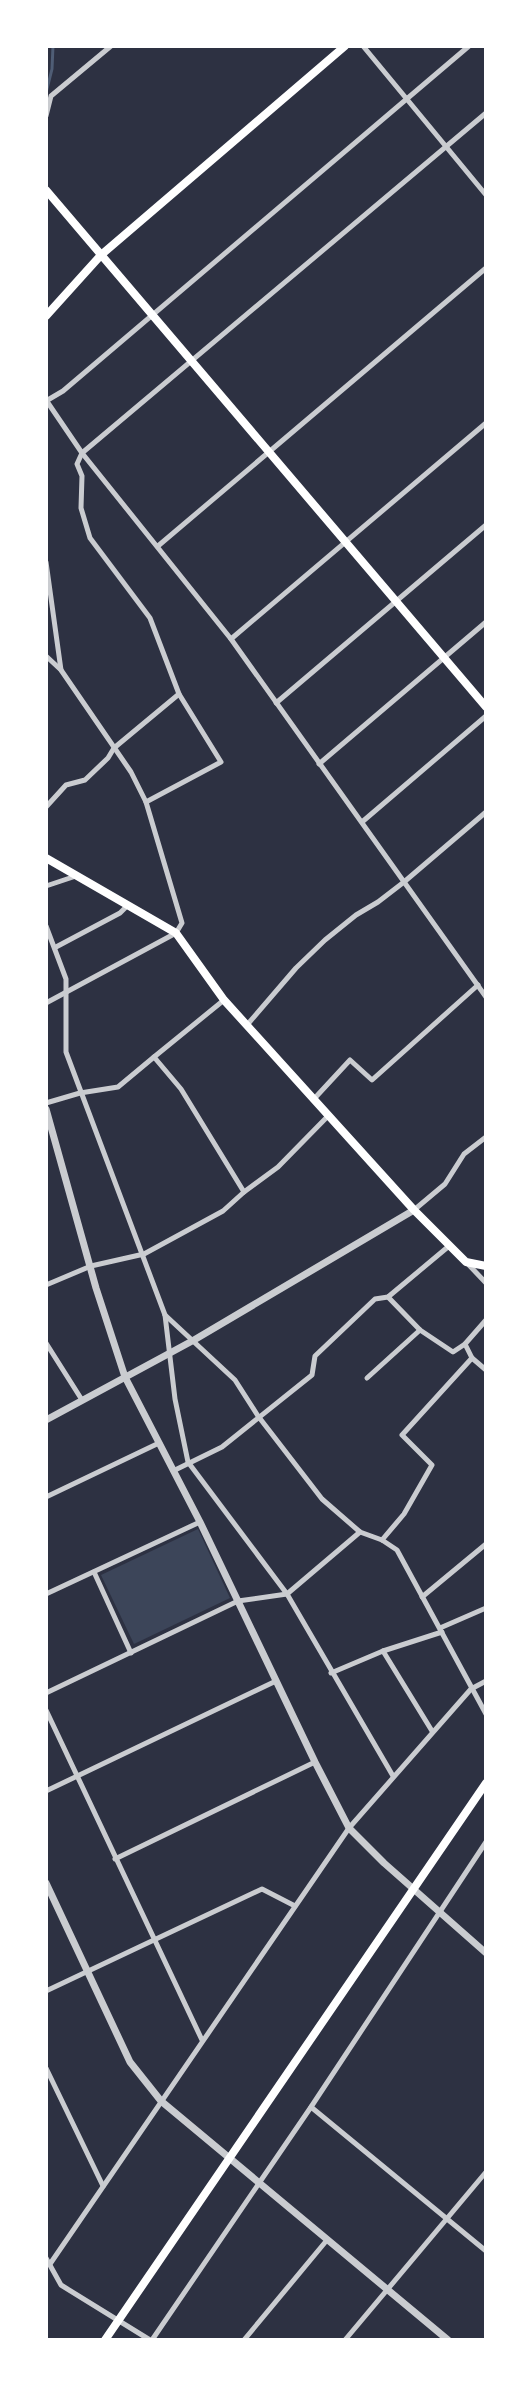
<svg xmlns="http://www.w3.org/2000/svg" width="532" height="2386" font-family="Bitter,serif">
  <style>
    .green { fill: #3c4559 }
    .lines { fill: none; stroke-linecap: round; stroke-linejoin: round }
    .stream { stroke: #4f5d75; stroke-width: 3 }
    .minor { stroke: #caccd0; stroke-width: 5 }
    .tertiary { stroke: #caccd0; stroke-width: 7 }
    .secondary { stroke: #fff; stroke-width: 8 }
    .primary { stroke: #fff; stroke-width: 8 }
  </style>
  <rect width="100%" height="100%" fill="#2d3142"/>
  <path class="green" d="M198,1529L230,1598L134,1644L101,1575Z"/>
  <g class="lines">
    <path class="stream" d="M46,93L52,69L53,46"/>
    <g class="minor">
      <path d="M363,46L486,195"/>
      <path d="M46,116L51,96L111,46"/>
      <path d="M46,400L82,453L231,639L486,997"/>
      <path d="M46,401L63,391L469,46"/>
      <path d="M158,546L486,268"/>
      <path d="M46,562L61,670"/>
      <path d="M231,639L486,423"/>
      <path d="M46,656L61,670L131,772L146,802L182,923L176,933L46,1003"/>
      <path d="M276,703L486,525"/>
      <path d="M319,764L486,622"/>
      <path d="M146,802L221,762L179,694L150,618L90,538L81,508L82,476L77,464L82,453L486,113"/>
      <path d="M46,807L66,785L85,780L108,758L114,748L179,694"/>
      <path d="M362,822L486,716"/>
      <path d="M46,886L76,876"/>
      <path d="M46,926L66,979V1052L165,1315L175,1399L188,1462L287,1594L393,1776"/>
      <path d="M56,947L120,913L128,905"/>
      <path d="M247,1025L296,968L325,940L356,915L378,902L404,882L486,812"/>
      <path d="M313,1100L350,1060L372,1080L478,985"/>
      <path d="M46,1103L80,1093L118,1087L154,1057"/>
      <path d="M244,1192L278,1167L328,1116"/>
      <path d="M414,1210L445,1184L464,1154L486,1137"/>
      <path d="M467,1263L486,1283"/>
      <path d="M46,1285L91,1266L144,1254L223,1211L244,1192L181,1089L154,1057L224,1000"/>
      <path d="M388,1297L420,1330L453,1352L465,1344L472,1358"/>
      <path d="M165,1315L235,1380L258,1416L322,1499L360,1532L382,1540L397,1550L486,1714"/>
      <path d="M46,1343L82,1400"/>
      <path d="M465,1344L486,1320"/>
      <path d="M367,1378L420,1330"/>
      <path d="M173,1471L222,1447L312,1375L315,1356L375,1299L388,1297L449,1246"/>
      <path d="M46,1497L159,1443"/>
      <path d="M382,1540L404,1514L432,1465L402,1435L472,1358L486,1370"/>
      <path d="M94,1572L131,1653"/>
      <path d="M46,1594L200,1522"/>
      <path d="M422,1597L486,1544"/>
      <path d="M440,1628L486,1608"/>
      <path d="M383,1651L432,1731"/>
      <path d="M331,1673L383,1651L442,1632"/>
      <path d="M46,1693L238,1601L287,1594L360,1532"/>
      <path d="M46,1710L202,2040"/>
      <path d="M46,1791L276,1681"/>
      <path d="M115,1859L315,1762"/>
      <path d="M46,1991L262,1889L295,1906"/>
      <path d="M46,2068L103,2186"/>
      <path d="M311,2107L486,2251"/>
      <path d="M46,2258L61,2285L150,2340"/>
      <path d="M50,2264L349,1828L471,1689L486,1681"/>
      <path d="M152,2340L311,2107L486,1842"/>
      <path d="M244,2340L327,2240"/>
      <path d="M345,2340L486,2172"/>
    </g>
    <g class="tertiary">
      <path d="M46,1109L96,1288L125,1377L200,1522L315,1762L349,1828L384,1863L486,1953"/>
      <path d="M46,1420L194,1340L414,1210"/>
      <path d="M46,1883L130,2062L161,2101L448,2340"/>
    </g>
    <g class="secondary">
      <path d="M46,190L486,707"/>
      <path d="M46,316L101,255L345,46"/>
      <path d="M46,858L176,933L224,1000L414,1210L466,1262L486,1266"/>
    </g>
    <path class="primary" d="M105,2340L486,1783"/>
  </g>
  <rect width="532" height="2386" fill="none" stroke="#ffffff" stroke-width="96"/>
</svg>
